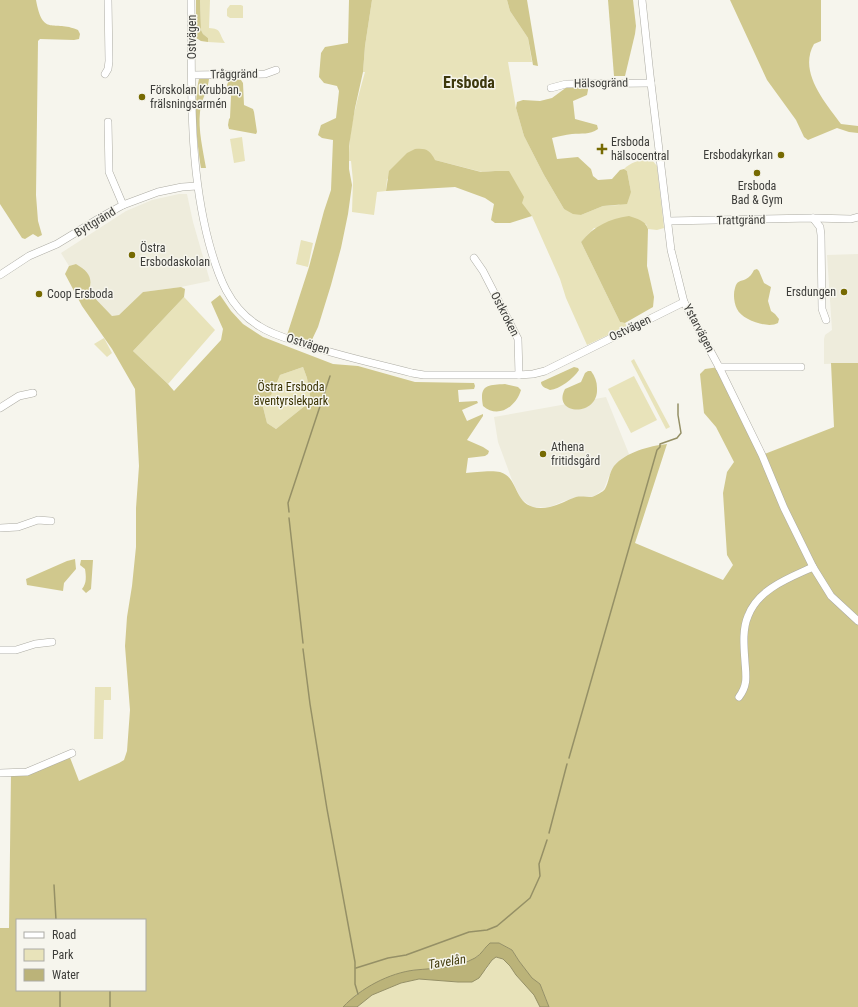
<svg xmlns="http://www.w3.org/2000/svg" width="858" height="1007" font-family="'Roboto Condensed',sans-serif">
  <style>
    .built { fill: #eeecdc }
    .green { fill: #e8e3ba }
    .forest { fill: #d0c88d; fill-rule: evenodd }
    .water { fill: #bbb379; stroke: #959066 }
    .lines { fill: none; stroke-linecap: round; stroke-linejoin: round }
    .stream { stroke: #959066; stroke-width: 1.5 }
    .minor-casing { stroke: #adaca4; stroke-width: 8 }
    .minor { stroke: #fff; stroke-width: 7 }
    .poi-dot { fill: #766a02; stroke: #f6f5ed; stroke-width: 1.5 }
    .labels { text-anchor: middle; stroke-width: 3; stroke-linejoin: round; paint-order: stroke }
    .street-label { font-size: 12px; fill: #3d3d3a; stroke: #f6f5ed }
    .poi-label { font-size: 12px; fill: #3d3d3a; stroke: #f6f5ed; text-anchor: start }
    .park-label { font-size: 12px; fill: #3a3302; stroke: #f6f5ed }
    .water-label { font-size: 13px; font-style: italic; fill: #484214; stroke: #f6f5ed }
    .district-label { font-size: 16px; font-weight: bold; fill: #3d380d; stroke: #f6f5ed }
  </style>
  <rect width="100%" height="100%" fill="#f6f5ed"/>
  <g class="built">
    <path d="M179,194H187L193,222L210,281L181,287L143,292L119,315L112,316L89,292L91,284L76,264L69,266L61,253L126,211L152,200Z"/>
    <path d="M858,254V363L824,364V339L825,335L832,330L827,255Z"/>
    <path d="M606,397L629,454L614,467L608,478L604,489L593,497H579L564,501L550,507H532L521,499L512,480L498,442L494,417Z"/>
  </g>
  <g class="green">
    <path d="M200,0H210L209,28C222,29 218,32 225,43L208,42V38L203,34L201,30Z"/>
    <path d="M372,0H507L510,11L528,38L532,62H508L516,108L524,136L544,175L564,209L581,215L603,206L619,205L631,192L627,171L624,169C631,162 642,159 652,160L657,166L664,228L657,230L648,229L646,224L594,228L581,242L620,322L625,323L627,326L587,345L566,298L560,279L532,216L495,171L482,172L435,160L387,179L386,191L377,192L374,215L352,212L353,181L351,161H349C348,130 357,101 365,72H363L365,46Z"/>
    <path d="M230,5H241L243,6V18H230L227,16V9Z"/>
    <path d="M242,137L245,161L234,163L230,139Z"/>
    <path d="M301,240L313,243L308,267L296,264Z"/>
    <path d="M184,297L215,330L168,384L133,351Z"/>
    <path d="M104,338L112,353L107,357L94,344Z"/>
    <path d="M634,359L670,427L666,429L631,361Z"/>
    <path d="M303,367L307,378L311,401L276,429L267,423L263,407L265,398L280,375Z"/>
    <path d="M634,376L657,420L631,433L608,389Z"/>
    <path d="M95,687H111V700H104L103,739H94Z"/>
    <path d="M495,957L503,959L510,966L516,975L535,995L540,1007H357L372,995L401,983L420,979L458,982L486,970L492,960Z"/>
  </g>
  <g class="forest">
    <path d="M0,0H36C43,38 53,19 78,30L80,34L79,39L74,40L40,39L38,41L36,195L38,221L42,235L38,237L33,234L25,239L22,238L0,204Z"/>
    <path d="M196,0H200L201,30L203,34L208,38V42L201,41L196,38Z"/>
    <path d="M349,0H372L365,46L363,72L355,108L349,146V169L352,185L348,214L341,248L331,285L318,327L309,346L286,338L309,267L324,211L331,190L333,140L322,138L318,135L321,125L336,118L339,91L337,86L324,83L319,77L321,53L325,47L348,43Z"/>
    <path d="M507,0H527L538,66L533,65L528,38L510,11Z"/>
    <path d="M608,0H633L636,26L635,34L625,76H614Z"/>
    <path d="M730,0H821V41L814,44C798,72 825,102 841,124L858,126V133L849,132L837,128L808,140L804,137L796,120L767,80Z"/>
    <path d="M199,79H209C208,90 201,100 200,112C198,130 203,150 206,168H201C197,143 193,104 199,79Z"/>
    <path d="M236,79L241,80L243,83L244,105L253,109L254,112L257,132L256,134L229,129L228,125L229,119L230,118L231,96L227,85L229,80Z"/>
    <path d="M588,83V90L587,95L573,101L575,119L597,125L598,129C589,135 582,133 572,134C565,135 559,136 552,138L557,159L578,157L591,169L593,176L598,180L612,179L620,170L624,169L627,171L631,192L627,204L603,206L581,215L573,214L564,209L544,175L524,136L516,108L517,102L523,100L540,101L552,98L571,84Z"/>
    <path d="M415,149C426,148 430,150 435,160L481,172L495,171H509L524,197L522,203L532,216L510,223H495L491,220L494,204L485,198L455,187L386,191L389,171L407,153Z"/>
    <path d="M629,216C637,219 645,220 648,229L647,266L654,297L653,307L625,323L620,322L581,242C594,226 609,219 629,216Z"/>
    <path d="M76,264C89,272 93,277 89,292L112,316L119,315L143,292L181,287L185,289L184,297L133,351L168,384L174,391L221,340L223,329L211,302L220,295L231,311L243,324L263,337L333,364L358,366L415,382L474,383L475,386L474,389L458,390L459,402L477,401L478,403L462,410L467,421L483,414V416L467,440L483,447L489,451L488,454L485,456L468,458L466,473C474,472 493,470 500,472C522,478 511,514 550,507C559,505 567,500 576,497C581,496 586,497 592,497C595,496 603,492 605,489C609,482 609,473 614,466C626,452 649,446 667,444L635,543L723,580L733,565L727,555L723,493L727,472L734,462L716,427L704,413L700,374L705,369L719,367L762,455L834,427L831,363H858V1007H549L540,984L532,979L519,961L512,950L499,943L485,948L482,953L474,959L449,968L414,970L365,989L357,994L343,1007H0V928H9L11,773L69,755L79,781L119,763L124,760L127,751L130,710L125,646L127,617L132,586L136,547V508L139,466L135,389L112,349L82,306L65,274L69,266ZM303,367L307,378L311,401L276,429L267,423L263,407L265,398L271,395L280,375ZM17,920H145V990H17Z"/>
    <path d="M757,269L759,271L764,283L771,287L768,301L771,311L775,314L779,319L778,323C768,329 742,320 737,309C734,303 733,294 735,288C737,280 740,282 746,279C750,277 752,274 754,270Z"/>
    <path d="M574,367L578,368L579,370C573,379 560,389 550,390C546,388 541,387 541,382Z"/>
    <path d="M588,371H591C595,376 597,382 597,388C599,418 551,415 565,389L581,382L585,373Z"/>
    <path d="M505,384L518,387L521,390C516,407 498,419 483,406C479,385 487,385 505,384Z"/>
    <path d="M75,559L76,569L64,583L63,591L27,585L26,579L67,561Z"/>
    <path d="M81,560H93L91,589L86,593L82,589C87,583 86,576 85,569L80,565Z"/>
  </g>
  <path class="water" d="M490,943H499L512,950L519,961L532,978L540,984L549,1007H540L534,995L516,975L510,966L503,959L496,957L492,960L479,978L472,982H458L419,979L401,983L372,995L357,1007H343C361,988 389,973 415,970C436,968 457,968 475,958C482,954 484,948 490,943Z"/>
  <g class="lines">
    <g class="stream">
      <path d="M289,512L288,503L330,376"/>
      <path d="M289,518L303,643"/>
      <path d="M303,649L310,704L327,809L355,962V984L358,994"/>
      <path d="M569,758L657,450L660,447V444L677,438L681,433L678,415V404"/>
      <path d="M549,833L567,764"/>
      <path d="M54,885L56,920"/>
      <path d="M356,968L388,958L406,955L469,932L487,930L497,926L530,898L540,876L539,864L547,840"/>
      <path d="M60,990V1007"/>
      <path d="M110,990V1007"/>
    </g>
    <g class="minor-casing">
      <g id="minor">
        <path d="M191,0C192,82 188,164 209,243C218,276 229,308 259,326C271,334 285,338 298,342C335,355 374,363 412,373L424,375H519L533,374L545,371L684,302"/>
        <path d="M642,0L650,75L671,250L684,302L719,367L762,455L784,508L813,567L831,596L858,621"/>
        <path d="M105,74L108,69L109,61L108,0"/>
        <path d="M192,75L265,74L276,70"/>
        <path d="M551,88L566,84L651,83"/>
        <path d="M108,122L109,172L123,205"/>
        <path d="M813,218L820,227L821,235L822,309L826,320"/>
        <path d="M668,221L813,218L851,219L858,217"/>
        <path d="M474,258L483,271L518,339L519,375"/>
        <path d="M0,275L29,256L57,244L103,216L123,205L158,192L182,187L197,186"/>
        <path d="M719,367H801"/>
        <path d="M0,408L19,396L33,393"/>
        <path d="M0,528L18,527L38,520L51,521"/>
        <path d="M0,650H16L35,644L52,642"/>
        <path d="M739,697C748,685 746,676 745,662C744,647 742,630 748,616C758,589 789,578 813,567"/>
        <path d="M0,773L27,772L72,753"/>
      </g>
    </g>
    <use href="#minor" class="minor"/>
  </g>
  <g class="poi-dot">
    <circle cx="142" cy="97" r="4"/>
    <path d="M600 143h4v4h4v4h-4v4h-4v-4h-4v-4h4z"/>
    <circle cx="781" cy="155" r="4"/>
    <circle cx="757" cy="173" r="4"/>
    <circle cx="132" cy="255" r="4"/>
    <circle cx="844" cy="292" r="4"/>
    <circle cx="39" cy="294" r="4"/>
    <circle cx="543" cy="454" r="4"/>
  </g>
  <g class="labels">
    <g class="street-label">
      <text transform="translate(192 37) rotate(-90)" y="4">Ostvägen</text>
      <text transform="translate(234 74) rotate(-1)" y="4">Tråggränd</text>
      <text transform="translate(601 83) rotate(-1)" y="4">Hälsogränd</text>
      <text transform="translate(741 220) rotate(-1)" y="4">Trattgränd</text>
      <text transform="translate(95 222) rotate(-31)" y="4">Byttgränd</text>
      <text transform="translate(505 314) rotate(63)" y="4">Ostkroken</text>
      <text transform="translate(630 328) rotate(-26)" y="4">Ostvägen</text>
      <text transform="translate(699 328) rotate(62)" y="4">Ystarvägen</text>
      <text transform="translate(308 344) rotate(17)" y="4">Ostvägen</text>
    </g>
    <g class="poi-label">
      <text x="150" y="94">Förskolan Krubban,<tspan x="150" dy="14">frälsningsarmén</tspan></text>
      <text x="611" y="146">Ersboda<tspan x="611" dy="14">hälsocentral</tspan></text>
      <text x="773" y="159" text-anchor="end">Ersbodakyrkan</text>
      <text x="757" y="190" text-anchor="middle">Ersboda<tspan x="757" dy="14">Bad &amp; Gym</tspan></text>
      <text x="140" y="252">Östra<tspan x="140" dy="14">Ersbodaskolan</tspan></text>
      <text x="836" y="296" text-anchor="end">Ersdungen</text>
      <text x="47" y="298">Coop Ersboda</text>
      <text x="551" y="451">Athena<tspan x="551" dy="14">fritidsgård</tspan></text>
    </g>
    <g class="park-label">
      <text x="291" y="391">Östra Ersboda<tspan x="291" dy="14">äventyrslekpark</tspan></text>
    </g>
    <g class="water-label">
      <text transform="translate(447 961) rotate(-9)" y="5">Tavelån</text>
    </g>
    <g class="district-label">
      <text x="469" y="88">Ersboda</text>
    </g>
  </g>
  <rect x="16" y="919" width="130" height="72" fill="#f6f5ed" stroke="#acaba5"/>
  <rect x="24" y="932" width="20" height="6" fill="#ffffff" stroke="#acaba5"/>
  <text x="52" y="939" font-size="12" fill="#3d3d3a">Road</text>
  <rect x="24" y="949" width="20" height="12" fill="#e8e3ba" stroke="#acaba5"/>
  <text x="52" y="959" font-size="12" fill="#3d3d3a">Park</text>
  <rect x="24" y="969" width="20" height="12" fill="#bbb379" stroke="#acaba5"/>
  <text x="52" y="979" font-size="12" fill="#3d3d3a">Water</text>
</svg>
